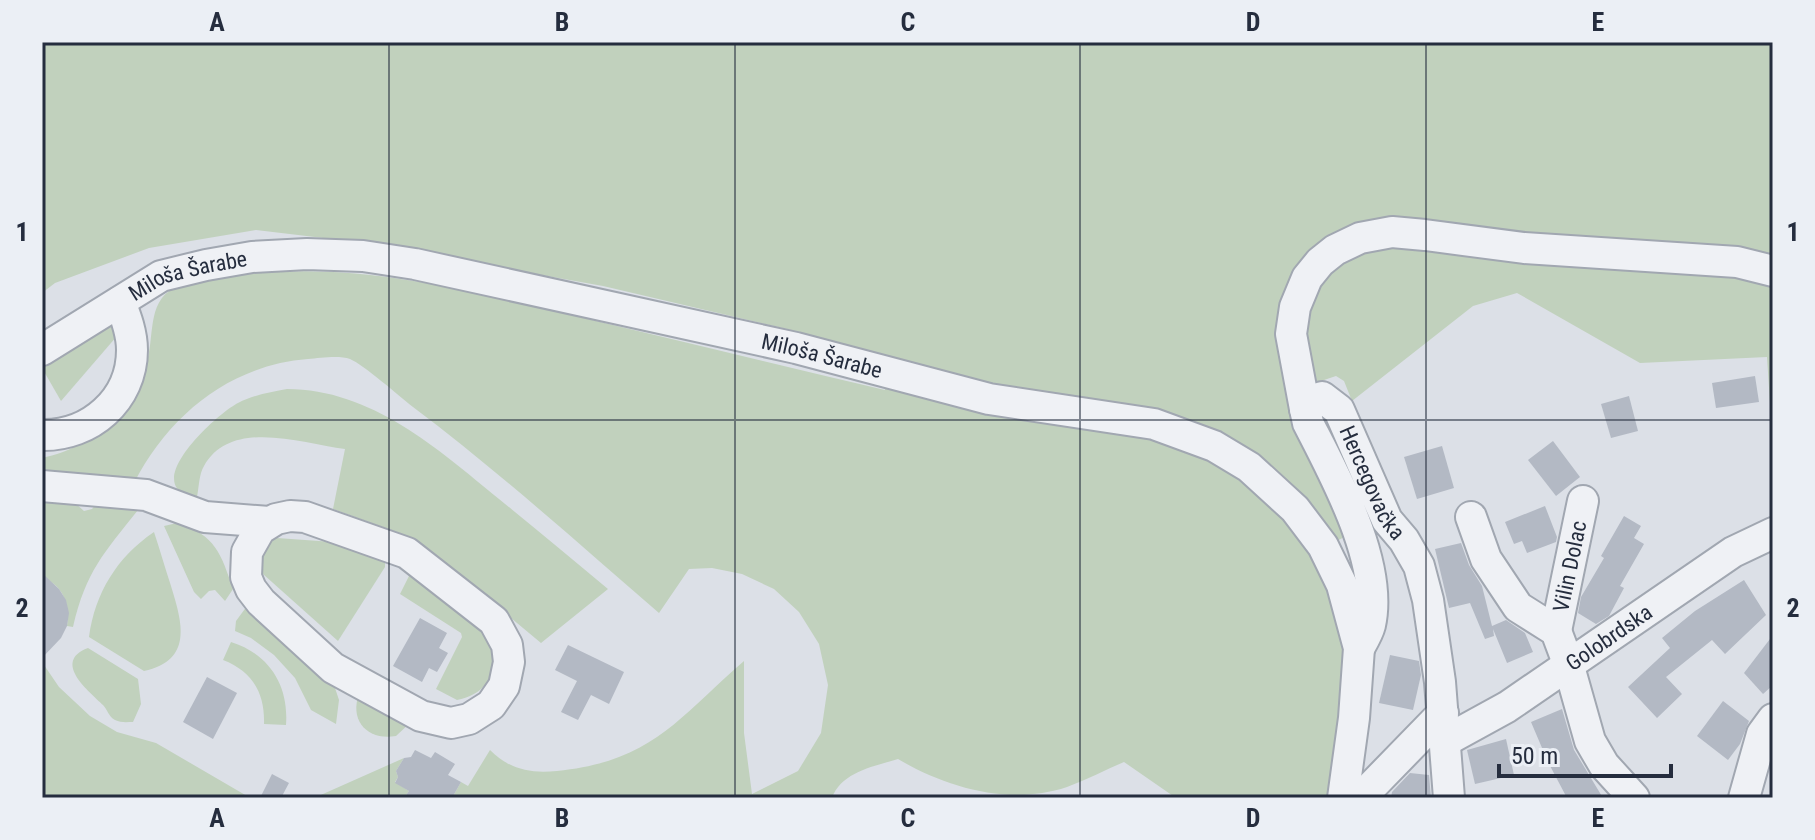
<svg xmlns="http://www.w3.org/2000/svg" width="1815" height="840" font-family="'Roboto Condensed',sans-serif">
  <style>
    .green { fill: #c1d1bd }
    .building { fill: #b3b9c4 }
    .lines { fill: none; stroke-linecap: round; stroke-linejoin: round }
    .minor-casing { stroke: #a1a7b1; stroke-width: 34 }
    .minor { stroke: #eff1f5; stroke-width: 30 }
    .grid { fill: none; stroke: #252d3e; stroke-width: 2; stroke-opacity: 0.55 }
    .labels { text-anchor: middle; stroke-width: 7; stroke-linejoin: round; paint-order: stroke }
    .street-label { font-size: 22px; fill: #252d3e; stroke: #ebeff5 }
    .neatline { fill: none; stroke: #252d3e; stroke-width: 3 }
    .grid-label { font-size: 26px; text-anchor: middle; font-weight: bold; fill: #252d3e }
  </style>
  <rect width="100%" height="100%" fill="#dce0e7"/>
  <g class="green">
    <path d="M42,42H1773V268L1359,234L1286,306L1352,533L1331,544L1289,512L1329,583L1349,664L1330,798H1176L1124,762C1105,770 1086,780 1067,787C1010,806 947,788 898,759C875,766 841,772 832,798H452L461,782L468,786L490,750C509,769 530,774 557,771C653,761 677,719 744,661V733L752,794L798,771L821,733L828,685L819,644L799,612L774,589L742,574L712,568L689,569L659,613C578,543 498,471 413,407C399,396 364,365 350,359C339,355 320,358 308,359C230,365 169,415 134,483L42,480V458C55,455 70,451 81,442C104,424 136,391 146,364C155,340 146,302 174,288C186,281 206,280 221,278C347,256 475,292 596,321C692,344 788,367 885,390L879,355L787,329L603,286L357,242L256,230L149,248L55,283L42,293Z"/>
    <path d="M1361,241L1773,274V449L1767,357L1640,363L1517,293L1473,306L1352,401L1344,381L1336,376L1321,381H1307L1298,308Z"/>
    <path d="M111,319L117,336L61,401L42,368V362Z"/>
    <path d="M287,389C371,389 438,449 499,499C536,529 572,559 608,589L541,643L416,539L333,509L345,449C302,443 231,418 204,466C199,474 199,487 197,497C135,489 216,414 238,403C253,395 271,392 287,389Z"/>
    <path d="M42,500L75,503L84,511L92,509L98,502L138,510C104,553 86,571 73,627L67,626C70,605 64,586 42,577Z"/>
    <path d="M177,523C216,535 221,554 233,589L225,601L215,590L209,591L201,599L194,592L164,526Z"/>
    <path d="M154,532C160,550 165,568 171,586C182,622 194,660 144,671L89,637C95,593 117,557 154,532Z"/>
    <path d="M263,537L333,542L385,559V567L338,641L253,565Z"/>
    <path d="M410,574C428,585 456,598 470,612C498,641 507,690 457,700L436,689L462,637L461,633L400,594Z"/>
    <path d="M250,602L334,685L339,700L336,724L311,710L295,678L274,655L251,638L235,631L236,621Z"/>
    <path d="M231,642C269,654 289,685 286,725L264,724C265,693 252,671 223,660Z"/>
    <path d="M88,648L138,679L141,704L133,722C127,722 121,723 115,720C108,716 108,710 103,705C90,692 51,662 88,648Z"/>
    <path d="M42,662L59,687L90,716L117,732L156,743L247,796L264,798H42Z"/>
    <path d="M359,694L411,722L396,736C368,741 349,721 359,694Z"/>
    <path d="M404,758L396,771L398,777L395,782L409,791L404,798H314Z"/>
  </g>
  <g class="building">
    <path d="M1755,376L1759,402L1716,408L1712,383Z"/>
    <path d="M1629,396L1638,431L1611,438L1601,404Z"/>
    <path d="M1553,441L1580,477L1556,496L1528,460Z"/>
    <path d="M1442,446L1454,488L1417,499L1404,457Z"/>
    <path d="M1545,506L1557,537L1556,542L1527,553L1522,541L1514,544L1505,522Z"/>
    <path d="M1624,516L1641,526L1634,538L1644,544L1620,586L1624,588L1609,616L1596,624L1578,613L1581,597L1604,558L1601,556Z"/>
    <path d="M1461,543L1469,565L1482,586L1492,626L1506,620L1525,633L1533,652L1507,663L1493,629L1494,636L1485,639L1470,603L1449,608L1435,549Z"/>
    <path d="M42,573L59,589L66,600L69,613L67,626L61,638L42,658Z"/>
    <path d="M1744,580L1766,615L1725,654L1712,640L1666,677L1682,694L1657,718L1628,687L1670,648L1662,638L1695,611Z"/>
    <path d="M420,618L447,633L439,648L448,653L437,672L429,668L422,682L393,666Z"/>
    <path d="M1773,635V685L1763,694L1744,673Z"/>
    <path d="M568,645L624,672L609,704L591,695L578,720L561,712L577,681L555,670Z"/>
    <path d="M1390,655L1419,661L1421,675L1413,710L1379,703Z"/>
    <path d="M207,677L237,693L213,739L183,722Z"/>
    <path d="M1723,701L1749,721L1740,744L1728,760L1697,736Z"/>
    <path d="M1562,709L1574,750L1603,798H1567L1548,762L1531,722Z"/>
    <path d="M1506,739L1514,775L1475,784L1467,750Z"/>
    <path d="M415,750L431,758L435,752L455,764L448,775L461,782L452,798H404L409,791L395,783L398,777L396,771L404,758L411,757Z"/>
    <path d="M1410,773L1429,775L1431,798H1391L1392,792Z"/>
    <path d="M272,774L289,783L281,798H260Z"/>
  </g>
  <g class="lines">
    <g class="minor-casing">
      <g id="minor">
        <path id="s1" d="M42,350L161,276L206,265L252,257L307,254L363,256L415,264L796,348L989,399L1154,424L1214,446L1249,467L1295,509L1323,546L1342,585L1359,648L1354,718L1343,798"/>
        <path d="M1305,409L1291,334L1295,307L1307,278L1320,262L1335,250L1360,238L1392,232L1425,235L1524,248L1737,262L1773,271"/>
        <path d="M42,435C90,436 132,400 132,350C132,333 126,317 120,302"/>
        <path d="M42,486L146,495L205,517L269,522"/>
        <path d="M290,516L305,517L407,553L494,621L507,645L509,662L504,686L491,705L469,719L451,723L421,716L333,668L261,602L251,589L246,577L247,552L260,529L276,519Z"/>
        <path d="M1471,517L1486,559L1518,607L1556,631L1568,663L1590,741L1604,765L1634,798"/>
        <path id="s2" d="M1556,631L1583,501"/>
        <path id="s3" d="M1359,648C1363,641 1368,633 1370,625C1384,564 1335,476 1308,423L1305,409L1312,400L1322,397L1339,410L1387,520L1404,540L1419,566L1428,600L1440,682L1449,798"/>
        <path id="s4" d="M1445,741L1507,707L1733,552L1773,533"/>
        <path d="M1371,787L1443,713"/>
        <path d="M1744,798L1762,734L1773,719"/>
      </g>
    </g>
    <use href="#minor" class="minor"/>
  </g>
  <path class="grid" d="M389,42V798M735,42V798M1080,42V798M1426,42V798M42,420H1773"/>
  <g class="labels">
    <g class="street-label">
      <text dy="8" stroke="none"><textPath href="#s1" startOffset="166">Miloša Šarabe</textPath></text>
      <text dy="8" stroke="none"><textPath href="#s1" startOffset="814">Miloša Šarabe</textPath></text>
      <text dy="8" stroke="none"><textPath href="#s3" startOffset="378">Hercegovačka</textPath></text>
      <text dy="8" stroke="none"><textPath href="#s2" startOffset="66">Vilin Dolac</textPath></text>
      <text dy="8" stroke="none"><textPath href="#s4" startOffset="194">Golobrdska</textPath></text>
    </g>
  </g>
  <rect width="1815" height="840" fill="none" stroke="#ebeff5" stroke-width="88"/>
  <path d="M1499 764v12h172v-12" fill="none" stroke="#252d3e" stroke-width="4"/>
  <text x="1511" y="764" font-size="24" fill="#252d3e" stroke="#ebeff5" stroke-width="6" paint-order="stroke">50 m</text>
  <rect x="44" y="44" width="1727" height="752" class="neatline"/>
  <g class="grid-label">
    <text x="217" y="31">A</text>
    <text x="562" y="31">B</text>
    <text x="908" y="31">C</text>
    <text x="1253" y="31">D</text>
    <text x="1598" y="31">E</text>
    <text x="22" y="241">1</text>
    <text x="1793" y="241">1</text>
    <text x="22" y="617">2</text>
    <text x="1793" y="617">2</text>
    <text x="217" y="827">A</text>
    <text x="562" y="827">B</text>
    <text x="908" y="827">C</text>
    <text x="1253" y="827">D</text>
    <text x="1598" y="827">E</text>
  </g>
</svg>
